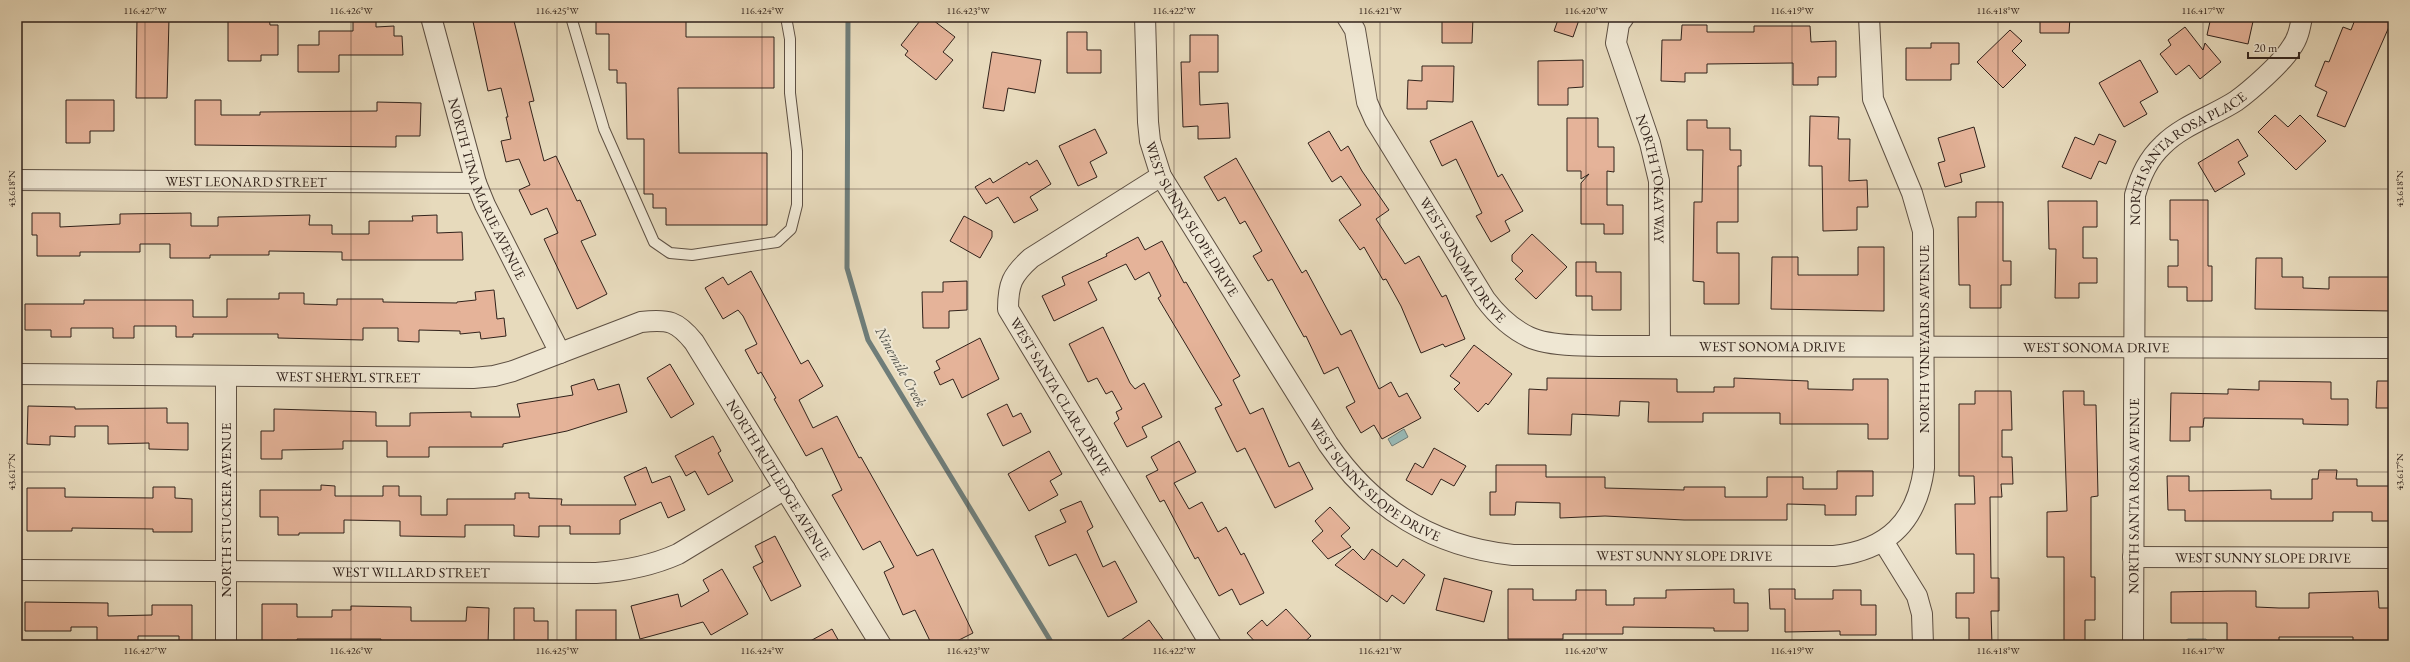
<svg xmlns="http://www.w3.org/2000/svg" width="2410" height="662" font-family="'EB Garamond',serif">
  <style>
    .water { fill: #98bab7; stroke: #6f7d79 }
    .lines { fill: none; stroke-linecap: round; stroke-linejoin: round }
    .stream { stroke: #6f7d79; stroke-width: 5 }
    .building { fill: #e5b399; stroke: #31221b }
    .lane-casing { stroke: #5e5043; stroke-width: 12 }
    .street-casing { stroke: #5e5043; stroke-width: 22 }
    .lane { stroke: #efe7d3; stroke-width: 10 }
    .street { stroke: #efe7d3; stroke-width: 20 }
    .ticks { fill: none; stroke: #31221b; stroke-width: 1; stroke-opacity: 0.45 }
    .labels { text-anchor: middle; stroke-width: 4; stroke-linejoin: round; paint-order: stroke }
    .street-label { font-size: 14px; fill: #31221b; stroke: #efe7d3 }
    .water-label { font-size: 15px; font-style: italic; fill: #50504a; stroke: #efe7d3 }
    .neatline { fill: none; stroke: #31221b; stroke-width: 1.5 }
    .ticks-label { font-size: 10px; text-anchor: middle; fill: #31221b }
  </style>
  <rect width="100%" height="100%" fill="#e7dabc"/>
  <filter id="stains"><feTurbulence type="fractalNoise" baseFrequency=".005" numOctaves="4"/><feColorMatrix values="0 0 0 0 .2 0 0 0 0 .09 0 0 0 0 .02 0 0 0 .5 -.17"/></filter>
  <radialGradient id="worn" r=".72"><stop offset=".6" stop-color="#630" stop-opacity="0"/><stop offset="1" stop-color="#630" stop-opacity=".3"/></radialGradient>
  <g class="water">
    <path d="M1404,429L1408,437L1392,446L1388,439Z"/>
    <path d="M2188,639H2206L2211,645H2183V642Z"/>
  </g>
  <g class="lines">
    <path class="stream" d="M848,17L847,268L868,340L1053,645"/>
  </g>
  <g class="building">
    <path d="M137,17L169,18L167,98H136Z"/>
    <path d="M228,17H269L270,25H278V55H261V61H228Z"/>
    <path d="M353,17H376V27L394,26V36H402L403,55H339V72H298V45H319V31H353Z"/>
    <path d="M472,17H513L534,101L529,102L544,161L556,156L577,201L580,200L596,235L581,241L607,294L577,309L544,239L558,233L547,208L531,215L519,190L530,185L519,159L506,162L501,141L511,139L506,117H508L501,88L488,91Z"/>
    <path d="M596,17L686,18V37H774V88H678L679,153H767V225H666V208H653V194H644V139H627L626,83H617V70H609V34H596Z"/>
    <path d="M923,17H929L955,37L943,52L953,60L936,80L905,55L908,51L901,45Z"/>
    <path d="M1442,17H1473L1472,43H1442Z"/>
    <path d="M1559,17H1580L1573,37L1554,31Z"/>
    <path d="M2040,17H2070L2069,33H2040Z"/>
    <path d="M2211,17H2254L2248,44L2207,35Z"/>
    <path d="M2356,17H2385L2392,20L2345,127L2317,116L2327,92L2315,86L2325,61L2329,62L2343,27L2351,30Z"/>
    <path d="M1682,25H1707V32H1754V26H1810L1811,42L1836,41V77H1818V85H1793V63L1707,64V73H1685V82L1661,81L1662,40H1681Z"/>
    <path d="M2185,27L2203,50L2205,43L2221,62L2200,79L2189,65L2176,75L2160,54L2171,45L2168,40Z"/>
    <path d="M2010,30L2022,41L2012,51L2026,65L2003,88L1977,62Z"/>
    <path d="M1067,32H1087V50H1101V73H1067Z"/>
    <path d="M1190,35H1218V72H1199L1200,105L1228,103L1230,138L1198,139V126L1183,127L1181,62H1190Z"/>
    <path d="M1931,43H1959V64H1951V80H1906V48H1931Z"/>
    <path d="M992,52L1041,60L1035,93L1008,88L1004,111L983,108Z"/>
    <path d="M1583,60V87L1568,88V105H1538V61Z"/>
    <path d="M2140,60L2158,92L2140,102L2147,114L2124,127L2099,83Z"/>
    <path d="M1422,66H1454L1453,102L1427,101V109H1407L1408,80L1422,81Z"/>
    <path d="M66,100H114V131H90V143H66Z"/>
    <path d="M195,100H221V115H260V112L377,111V102L421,103L420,136H396V147L195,145Z"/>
    <path d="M2275,115L2288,127L2300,115L2326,141L2296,170L2258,132Z"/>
    <path d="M1810,116L1839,117L1838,139H1850L1849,181L1867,180L1868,207H1857V230L1823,231L1822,166H1809Z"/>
    <path d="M1567,118H1598V147H1614V172L1607,171V205H1623V234H1604V224H1581V183L1589,174L1581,179V171H1567Z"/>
    <path d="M1687,120H1707V128H1730V150H1741V166H1738V222H1717V253H1739V304H1704V282L1693,281L1694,202H1702L1703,150H1687Z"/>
    <path d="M1472,121L1498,177L1502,174L1523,211L1505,221L1510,231L1491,242L1476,216L1482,213L1456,159L1442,166L1430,141Z"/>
    <path d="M1974,127L1985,167L1960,174L1962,182L1945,187L1938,163L1945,161L1938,138Z"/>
    <path d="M1095,129L1107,153L1090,162L1097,177L1078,186L1059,146Z"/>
    <path d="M1329,131L1341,151L1348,146L1362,171L1389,210L1376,219L1405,264L1419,256L1442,297L1446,295L1465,339L1445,347L1443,344L1421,353L1401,306L1386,279L1383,280L1364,247L1360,250L1339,220L1361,205L1341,176L1332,182L1308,143Z"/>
    <path d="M2099,134L2116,141L2106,164L2099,161L2091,179L2062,167L2075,137L2094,145Z"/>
    <path d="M2238,139L2248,156L2238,162L2245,174L2215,192L2198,163Z"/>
    <path d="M1236,158L1302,273L1306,270L1341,335L1351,330L1379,389L1391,382L1399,397L1407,393L1421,418L1382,439L1374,425L1361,433L1346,407L1355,402L1338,367L1324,374L1306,336L1304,337L1272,279L1268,281L1253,256L1262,251L1245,221L1240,224L1225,197L1218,201L1204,177Z"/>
    <path d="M1037,160L1051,184L1030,197L1038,210L1014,223L998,197L986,204L975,187L990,178L993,183L1027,162L1029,165Z"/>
    <path d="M2170,200H2208V266H2212V301H2187V287H2168V266H2178V240H2170Z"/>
    <path d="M2048,201H2097V227H2083V258H2097V283H2079V298H2055L2056,249H2049Z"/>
    <path d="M1976,202H2003V261H2011V285H2001V308H1970V285H1959L1958,217H1976Z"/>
    <path d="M32,213H60V227L120,224V214L191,213V226H218V217L310,215L309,225H332V234H369V221H413L412,216L437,215V233L462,232L463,260H342V252L269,251V255H210V258H170V244H140V252H80V256H37V235H32Z"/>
    <path d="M964,216L992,231V237L980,258L950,241Z"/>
    <path d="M1532,234L1567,267L1536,299L1515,279L1523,271L1512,261V255Z"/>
    <path d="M1138,237L1145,250L1162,241L1184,283L1186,282L1240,376L1233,380L1250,414L1263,408L1289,467L1299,462L1313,489L1275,508L1245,448L1237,452L1215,408L1222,405L1158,298L1161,296L1149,272L1135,280L1126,264L1088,282L1097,300L1054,321L1042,296L1065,285L1062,277L1107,256L1106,254Z"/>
    <path d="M1858,247H1884V311L1771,309L1772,257H1798V275H1858Z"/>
    <path d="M2256,258H2282V277H2303V288L2329,289V277H2393V311L2255,309Z"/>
    <path d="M1576,262H1596V272H1621V310H1592V296H1576Z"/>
    <path d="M751,271L801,364L808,360L823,386L799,400L813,428L837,416L859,458L861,457L917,556L933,549L973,633L957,641L960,645H932L915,610L903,615L884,572L894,567L880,541L863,550L832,495L842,490L822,448L806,456L774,399L776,398L761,372L758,374L745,350L757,344L743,316L738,310L723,319L705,288L723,277L728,285Z"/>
    <path d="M967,281V310L949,311V328H923L922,292H943V282Z"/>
    <path d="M494,290L497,319L504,318L506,336L481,339L480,332L460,334V331L419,330V342L398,341V328H363V340L278,338V334H193V337H176V326H134V338H113V328H71V337H51V330H25V304H84V300H193V317H227V299H279V293H304V304L337,305V299H383V302L457,303V302L476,300L475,292Z"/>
    <path d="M1103,327L1130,383L1135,389L1144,383L1162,417L1142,427L1147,437L1127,447L1114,423L1119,419L1116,412L1122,409L1112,391L1106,394L1097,378L1088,382L1069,344Z"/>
    <path d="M980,338L999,379L962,398L953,379L940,385L934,372L940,369L936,361Z"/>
    <path d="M1474,345L1512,374L1488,405L1486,403L1478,412L1454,389L1460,383L1450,376Z"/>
    <path d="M670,364L694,404L671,418L647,378Z"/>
    <path d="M1547,378L1677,379V392H1714V387H1734V378L1808,381V389L1853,390V379H1888V439H1868V424H1780V413H1703V422H1648L1649,402L1620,401L1619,416L1572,414L1571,435L1528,434L1529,389L1547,390Z"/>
    <path d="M594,379L598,390L619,384L627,412L567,431L503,444V447H429V457H387V441H343V449L282,450V459H261V431H274V409L376,412V426H410V413L471,412V417H520L517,404L573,395L571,386Z"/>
    <path d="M2259,381L2331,382V399H2348V425L2303,424V419L2204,418L2203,427H2190V441H2170L2171,393L2228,394V389L2259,390Z"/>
    <path d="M2377,381H2393V408H2376Z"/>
    <path d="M1975,391H2011L2012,430H2002V457H2012L2013,484H2001L2002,497H1990L1991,578H1999V611H1991L1992,645H1969V618H1956V593H1974V554H1956L1955,504H1975L1974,476H1959V404H1975Z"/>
    <path d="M2063,391H2084V405H2096L2098,496L2091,497V577H2095V620H2085V645H2064V557H2047V512L2067,511Z"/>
    <path d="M1007,404L1013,417L1021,413L1031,432L1003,446L987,414Z"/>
    <path d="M28,406L75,407V409L167,408V423H188V450L149,449V443L108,444V426H75V437L50,436V445L27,444Z"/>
    <path d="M713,436L721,451L718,453L733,481L708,495L695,471L686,476L675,456Z"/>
    <path d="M1179,441L1196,472L1174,483L1189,509L1202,502L1218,532L1226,527L1241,555L1244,553L1264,593L1240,605L1232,589L1219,596L1198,557L1195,559L1164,500L1160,502L1146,476L1158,470L1151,457Z"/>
    <path d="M1434,448L1466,466L1454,486L1441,479L1432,495L1406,480L1415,463L1423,468Z"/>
    <path d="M1049,451L1062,474L1050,481L1058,495L1029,511L1008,474Z"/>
    <path d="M1496,465H1546V477H1605V488L1684,490V487H1725V497H1767V477H1803V489H1837V471H1873V496H1856V515H1825V505L1787,504V520H1684L1605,516L1560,518V503L1516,502L1515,515H1490V492H1496Z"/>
    <path d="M646,467L652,483L670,476L685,510L668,518L661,502L620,520V534H570V526H539V537L514,536V525H465V537L400,536V521L344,520V533H299V535H278V517H260V490H321V485L335,486V496H383V486H399V496H421V515H447V499H515V493H529V498L562,499L561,505H636L624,477Z"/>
    <path d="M2319,470H2337L2336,479H2357V486H2393V521H2372V512H2333V521H2185V510H2168L2167,476H2189V491L2271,490V499H2312V479H2318Z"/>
    <path d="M153,487H175V498L192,499V532H153V529L72,528V531H27V488H65V497L153,498Z"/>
    <path d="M1081,501L1093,527L1087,531L1103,567L1115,561L1137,602L1108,617L1076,554L1049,566L1035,536L1066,522L1060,510Z"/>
    <path d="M1330,507L1350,528L1341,536L1351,547L1328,559L1312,541L1323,531L1315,521Z"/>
    <path d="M775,536L801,586L771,601L753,567L763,562L755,546Z"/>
    <path d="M1353,549L1364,560L1372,549L1397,567L1403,559L1425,575L1404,604L1392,595L1387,602L1335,565Z"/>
    <path d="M722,569L748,614L711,635L703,622L640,639L631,606L678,594L681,607L709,591L703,580Z"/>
    <path d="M1444,578L1492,591L1484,622L1436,610Z"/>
    <path d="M1508,589H1533V600H1576V590H1606V605H1634V598H1666V590L1734,589V603H1748V631H1714V628L1623,627V634H1563V639H1508Z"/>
    <path d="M1769,589H1795V599H1833V590H1861V605H1876V635H1840V631L1785,632V609H1770Z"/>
    <path d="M2227,591H2256V607L2279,608H2309V593L2378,591L2379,608H2393V638H2391V642L2353,643V637H2279V643H2227V623H2171V592Z"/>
    <path d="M25,602L108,603V616L152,615V605H192V645H179V636H138V642H97V627H71V631H25Z"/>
    <path d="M262,604H297V617H332V610H351V606L411,607V621H466L467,607L489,608L488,645H381V639H297V645H262Z"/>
    <path d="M514,608H534V621H548V645H514Z"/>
    <path d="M1286,609L1311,636L1301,645H1258L1247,633L1262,620L1267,626Z"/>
    <rect x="576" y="610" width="40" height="35"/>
    <path d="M1149,620L1167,645H1114L1141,626Z"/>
    <path d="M832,629L841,645H803Z"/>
  </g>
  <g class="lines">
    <g class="lane-casing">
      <path id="lane" d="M571,17L604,129L654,242L670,253L692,255L777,242L791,229L797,205V151L790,93V39L786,17"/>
    </g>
    <g class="street-casing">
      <g id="street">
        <path id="s1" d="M431,17L476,183L485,205L560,353"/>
        <path id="s2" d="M1145,17L1148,122L1150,141L1161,176L1328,444C1372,509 1435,547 1513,555L1834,556C1888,550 1917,521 1924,468L1923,231L1912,193L1873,99L1869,17"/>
        <path id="s3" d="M1347,17L1355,30L1367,102L1375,120L1485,299C1497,315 1510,328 1529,337C1555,350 1627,345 1660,346L2393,348"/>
        <path id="s4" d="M1624,17L1619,24L1616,43L1650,143L1659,181L1660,346"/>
        <path id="s5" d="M1161,176L1031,258C1012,275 1008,284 1008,309L1211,645"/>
        <path id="s6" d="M17,180L476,183"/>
        <path id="s7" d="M17,374L473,378L494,376L513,371L641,322C669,319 677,321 694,342L881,645"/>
        <path d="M1883,541L1917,596L1922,614L1923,645"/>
        <path id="s8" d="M2133,557L2393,558"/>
        <path id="s9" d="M17,570L596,573C625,571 651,566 678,554L785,489"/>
        <path d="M226,645V376"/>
        <path id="s10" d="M2133,645L2135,195C2141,175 2148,159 2163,145C2183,125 2213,116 2236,101C2250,91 2282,63 2291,48C2298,39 2300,28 2302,17"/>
      </g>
    </g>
    <use href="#lane" class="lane"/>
    <use href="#street" class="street"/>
  </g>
  <path class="ticks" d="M145,17V645M351,17V645M557,17V645M762,17V645M968,17V645M1174,17V645M1380,17V645M1586,17V645M1792,17V645M1998,17V645M2203,17V645M17,189H2393M17,472H2393"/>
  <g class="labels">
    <g class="street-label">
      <text dy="5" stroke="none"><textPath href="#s10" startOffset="512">NORTH SANTA ROSA PLACE</textPath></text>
      <text dy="5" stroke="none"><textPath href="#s4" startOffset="169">NORTH TOKAY WAY</textPath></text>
      <text dy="5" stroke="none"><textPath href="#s6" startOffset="229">WEST LEONARD STREET</textPath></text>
      <text dy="5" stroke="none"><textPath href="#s1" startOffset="181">NORTH TINA MARIE AVENUE</textPath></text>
      <text dy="5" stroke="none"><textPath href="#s2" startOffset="213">WEST SUNNY SLOPE DRIVE</textPath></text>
      <text dy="5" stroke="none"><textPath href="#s3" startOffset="273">WEST SONOMA DRIVE</textPath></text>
      <text transform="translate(1924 339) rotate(-90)" y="5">NORTH VINEYARDS AVENUE</text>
      <text dy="5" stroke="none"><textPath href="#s3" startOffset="621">WEST SONOMA DRIVE</textPath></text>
      <text dy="5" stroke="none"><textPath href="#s3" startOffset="945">WEST SONOMA DRIVE</textPath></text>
      <text dy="5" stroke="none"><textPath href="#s7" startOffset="331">WEST SHERYL STREET</textPath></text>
      <text dy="5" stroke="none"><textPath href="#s5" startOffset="314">WEST SANTA CLARA DRIVE</textPath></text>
      <text dy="5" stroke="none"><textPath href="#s2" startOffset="536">WEST SUNNY SLOPE DRIVE</textPath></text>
      <text dy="5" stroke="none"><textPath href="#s7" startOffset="856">NORTH RUTLEDGE AVENUE</textPath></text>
      <text dy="5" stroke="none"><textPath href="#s10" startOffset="149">NORTH SANTA ROSA AVENUE</textPath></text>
      <text transform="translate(226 510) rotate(-90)" y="5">NORTH STUCKER AVENUE</text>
      <text dy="5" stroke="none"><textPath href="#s2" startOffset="871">WEST SUNNY SLOPE DRIVE</textPath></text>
      <text dy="5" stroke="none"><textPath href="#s8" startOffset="130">WEST SUNNY SLOPE DRIVE</textPath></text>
      <text dy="5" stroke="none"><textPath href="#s9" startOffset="394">WEST WILLARD STREET</textPath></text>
    </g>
    <g class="water-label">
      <text transform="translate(901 367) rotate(61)" y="5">Ninemile Creek</text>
    </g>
  </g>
  <rect width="2410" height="662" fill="none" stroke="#e7dabc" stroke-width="44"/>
  <path d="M2248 52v6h51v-6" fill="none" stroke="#31221b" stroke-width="2"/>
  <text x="2254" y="52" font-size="12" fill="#31221b" stroke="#efe7d3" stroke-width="3" paint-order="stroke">20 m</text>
  <rect x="22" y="22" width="2366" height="618" class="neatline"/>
  <g class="ticks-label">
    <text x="145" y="14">116.427°W</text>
    <text x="351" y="14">116.426°W</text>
    <text x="557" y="14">116.425°W</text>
    <text x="762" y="14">116.424°W</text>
    <text x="968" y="14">116.423°W</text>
    <text x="1174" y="14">116.422°W</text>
    <text x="1380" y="14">116.421°W</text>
    <text x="1586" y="14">116.420°W</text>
    <text x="1792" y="14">116.419°W</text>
    <text x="1998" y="14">116.418°W</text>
    <text x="2203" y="14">116.417°W</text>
    <text transform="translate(11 189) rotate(-90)" y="4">43.618°N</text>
    <text transform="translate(2399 189) rotate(-90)" y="4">43.618°N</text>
    <text transform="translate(11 472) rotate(-90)" y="4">43.617°N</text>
    <text transform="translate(2399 472) rotate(-90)" y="4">43.617°N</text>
    <text x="145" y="654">116.427°W</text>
    <text x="351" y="654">116.426°W</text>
    <text x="557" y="654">116.425°W</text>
    <text x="762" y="654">116.424°W</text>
    <text x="968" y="654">116.423°W</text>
    <text x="1174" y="654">116.422°W</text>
    <text x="1380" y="654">116.421°W</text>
    <text x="1586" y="654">116.420°W</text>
    <text x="1792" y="654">116.419°W</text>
    <text x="1998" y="654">116.418°W</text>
    <text x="2203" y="654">116.417°W</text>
  </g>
  <rect width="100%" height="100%" filter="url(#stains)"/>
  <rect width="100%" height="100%" fill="url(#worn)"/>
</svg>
